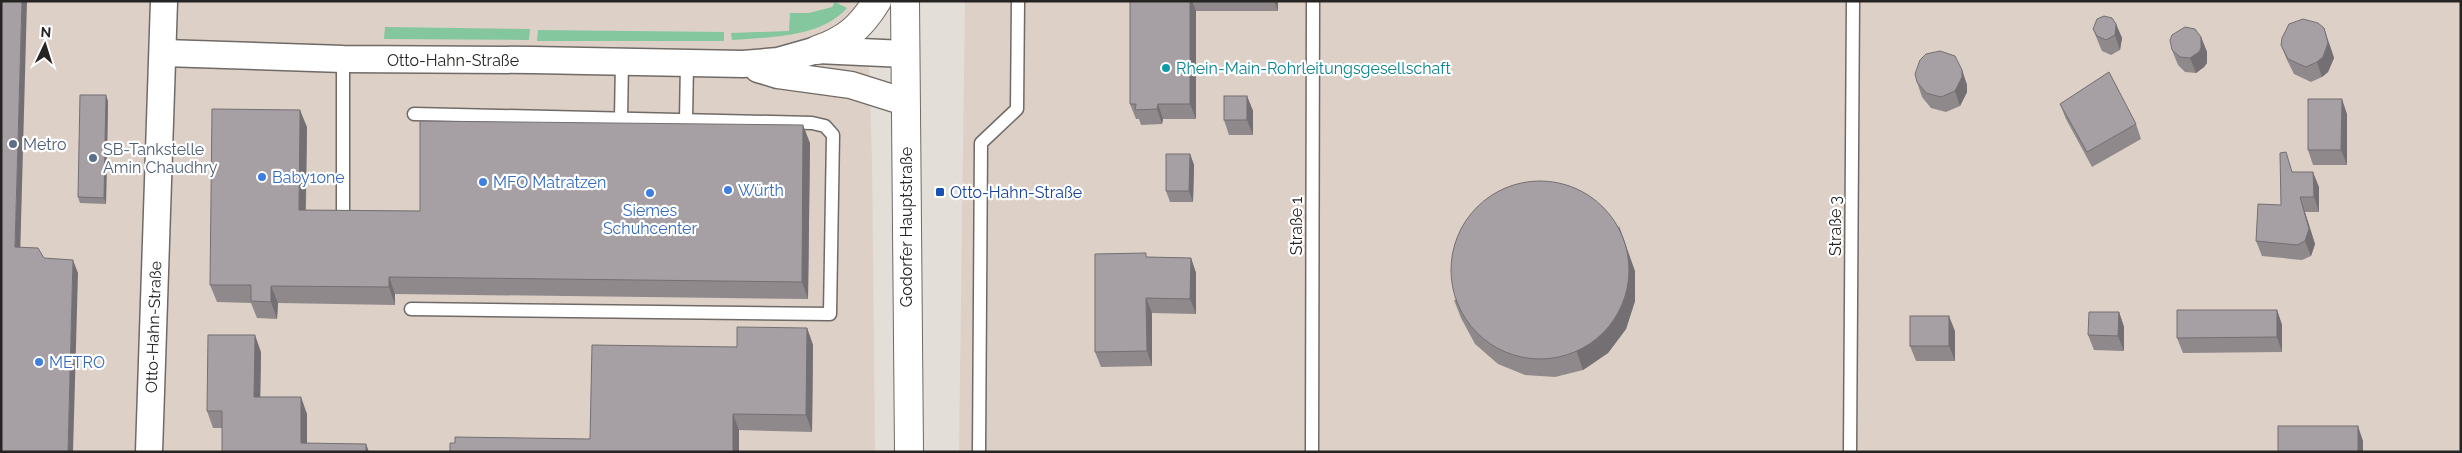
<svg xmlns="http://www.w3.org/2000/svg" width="2462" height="453" font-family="Raleway,sans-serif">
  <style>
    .built { fill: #ddd0c7 }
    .green { fill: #84c69e }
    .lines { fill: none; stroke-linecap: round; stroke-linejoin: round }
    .lane-casing { stroke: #706a66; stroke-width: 15 }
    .street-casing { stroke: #706a66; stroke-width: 29 }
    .secondary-casing { stroke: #706a66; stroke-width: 30 }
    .lane { stroke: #fff; stroke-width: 12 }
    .street { stroke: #fff; stroke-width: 26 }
    .secondary { stroke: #fff; stroke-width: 28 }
    .wall { fill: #8f898c }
    .shaded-wall { fill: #746f72 }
    .building { fill: #a69fa3; stroke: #746f72 }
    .culture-dot { fill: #0f9aa8; stroke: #fff; stroke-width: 2 }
    .service-dot { fill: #5c6f8a; stroke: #fff; stroke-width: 2 }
    .shop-dot { fill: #3f7fe0; stroke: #fff; stroke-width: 2 }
    .transit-dot { fill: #1a4fb4; stroke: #fff; stroke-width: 2 }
    .labels { text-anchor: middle; stroke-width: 4.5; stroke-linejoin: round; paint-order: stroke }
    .street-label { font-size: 16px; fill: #262422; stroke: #fff }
    .culture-label { font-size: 16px; fill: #0d838f; stroke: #fff; text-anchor: start }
    .service-label { font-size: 16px; fill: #4e5e75; stroke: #fff; text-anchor: start }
    .shop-label { font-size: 16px; fill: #366cbe; stroke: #fff; text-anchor: start }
    .transit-label { font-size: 16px; fill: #164399; stroke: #fff; text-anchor: start }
  </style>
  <rect width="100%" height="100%" fill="#e4ded9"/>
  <g class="built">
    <path d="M1,1H867L872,162L875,452H1Z"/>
    <path d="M965,1H2461V452H959Z"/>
  </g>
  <g class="green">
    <path d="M835,2L847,8C821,38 768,37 732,40L731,33L789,31L790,13H809L832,7Z"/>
    <path d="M385,27L530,29L529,40L384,39Z"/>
    <path d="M538,30L724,32V41H537Z"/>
  </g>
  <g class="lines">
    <g class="lane-casing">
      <g id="lane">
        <path d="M621,118L622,62"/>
        <path d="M686,120L687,63"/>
        <path d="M343,219V59"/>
        <path d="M411,309L830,314L833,135L825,126L812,123L414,114"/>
        <path d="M979,452L981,143L1017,109L1018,1"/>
        <path d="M1312,452L1313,1"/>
        <path d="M1850,452L1853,1"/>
      </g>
    </g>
    <g class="street-casing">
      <g id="street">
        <path d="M164,53L343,59L532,60L743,64L778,61L817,50L905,54"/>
        <path d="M758,69L778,75L851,85L905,102"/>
        <path d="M149,452L164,1"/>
      </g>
    </g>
    <g class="secondary-casing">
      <g id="secondary">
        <path d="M905,1L909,452"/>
        <path d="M817,50C846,40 861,27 877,1"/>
      </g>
    </g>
    <use href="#lane" class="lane"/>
    <use href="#street" class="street"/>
    <use href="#secondary" class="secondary"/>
  </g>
  <g class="wall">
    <path d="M1130,1H1278V11H1196V119H1163L1162,124L1141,125L1139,119H1136L1130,104Z"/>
    <path d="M2116,24L2122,38L2120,50L2111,55L2102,51L2099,44L2093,29Z"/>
    <path d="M2201,37L2207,52V63L2204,67L2196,73L2185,72L2178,65L2172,50Z"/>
    <path d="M2329,43L2334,58L2328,72L2322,77L2311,82L2294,74L2287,60L2281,45Z"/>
    <path d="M1962,70L1967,85V92L1960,106L1946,112L1931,108L1922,97L1917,82Z"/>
    <path d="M1247,96L1253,111V135H1229L1224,120Z"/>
    <path d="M108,101L106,204L80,203L78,197Z"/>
    <path d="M2060,104L2136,124L2141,139L2092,167L2066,119Z"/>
    <path d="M2347,114V165H2313L2308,150Z"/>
    <path d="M307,127L306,210L420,211L810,143L808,299L395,294V305L278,303L277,319L257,318L251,303L217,302L210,285Z"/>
    <path d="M1190,154L1194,165L1193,202H1170L1166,191Z"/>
    <path d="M2293,172L2319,187V212H2305L2315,244L2311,256L2302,260L2262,256L2256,241L2281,205Z"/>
    <path d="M1148,257L1191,258L1196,273V314L1152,313V366L1101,367L1095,352Z"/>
    <path d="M1635,271V301L1626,329L1608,353L1583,370L1555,377L1525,375L1498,364L1475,344L1461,318L1454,300Z"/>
    <path d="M2277,310L2282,325V352L2183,353L2177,338Z"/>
    <path d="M2119,312L2124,327V351L2094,350L2088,335Z"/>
    <path d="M807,328L813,345L812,432L739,430L590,439L737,347Z"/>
    <path d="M1955,331V361H1916L1910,346Z"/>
    <path d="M261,352L260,397L307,414V443L222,452V428H213L207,411Z"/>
  </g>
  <g class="shaded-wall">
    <path d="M22,1H27L20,260L15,247Z"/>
    <path d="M1190,1H1192L1196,11V119L1190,104Z"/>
    <path d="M1274,1H1278V11Z"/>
    <path d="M2116,24L2122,38L2120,50L2115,35Z"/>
    <path d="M2324,28L2334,58L2328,72L2322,77L2317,62Z"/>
    <path d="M2201,37L2207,52V63L2204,67L2196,73L2190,58Z"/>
    <path d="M1962,70L1967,85V92L1960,106L1955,91Z"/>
    <path d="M106,95L108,101L106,204L104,198Z"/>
    <path d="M1247,96L1253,111V135L1247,120Z"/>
    <path d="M2342,99L2347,114V165L2341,150Z"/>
    <path d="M1158,104L1163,119L1162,124L1157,109Z"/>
    <path d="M300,110L307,127L305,227L299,210Z"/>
    <path d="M803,125L810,143L808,299L802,282Z"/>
    <path d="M1190,154L1194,165L1193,202L1189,191Z"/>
    <path d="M2313,172L2319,187V212L2314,197Z"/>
    <path d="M2300,197L2315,244L2311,256L2305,241Z"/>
    <path d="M1619,226L1635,271V301L1626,329L1608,353L1583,370L1577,352Z"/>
    <path d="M1191,258L1196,273V314L1190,299Z"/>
    <path d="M73,260L78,273L73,452H68Z"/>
    <path d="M389,277L395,294V305L389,287Z"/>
    <path d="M271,286L278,303L277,319L271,302Z"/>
    <path d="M1146,298L1152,313V366L1147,351Z"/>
    <path d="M2277,310L2282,325V352L2277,337Z"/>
    <path d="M2119,312L2124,327V351L2118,336Z"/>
    <path d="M1949,316L1955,331V361L1949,346Z"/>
    <path d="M807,328L813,345L812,432L806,415Z"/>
    <path d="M255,335L261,352L260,413L254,397Z"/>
    <path d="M301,397L307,414V452L301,443Z"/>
    <path d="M733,414L739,430V452H733Z"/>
    <path d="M2358,426L2363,441V452H2358Z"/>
    <path d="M366,444L369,452H366Z"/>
  </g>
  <g class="building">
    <path d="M1,1H22L15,247L38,248L44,258L73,260L68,452H1Z"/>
    <path d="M1130,1H1190V104H1158L1157,109L1135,110L1136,104H1130Z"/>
    <path d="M2104,16L2112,18L2116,24L2115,35L2106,40L2097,36L2093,29L2097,19Z"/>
    <path d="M2303,19L2318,23L2324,28L2328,43L2323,57L2317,62L2306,67L2288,59L2281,45L2282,38L2289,24Z"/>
    <path d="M2185,27L2195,29L2201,37V48L2199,52L2190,58L2180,57L2172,50L2170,40L2172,35Z"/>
    <path d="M1940,51L1955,56L1962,70V77L1955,91L1941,97L1926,93L1917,82L1915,74L1920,60L1926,54Z"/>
    <path d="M2109,72L2136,124L2087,152L2060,104Z"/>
    <path d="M80,95H106L104,198L78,197Z"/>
    <rect x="1224" y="96" width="23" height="24"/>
    <path d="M2308,99H2342L2341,150H2308Z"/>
    <path d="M212,109L300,110L299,210L420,211V121L803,125L802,282L389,277V287L271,286V302L251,301V285H210Z"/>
    <path d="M2286,152L2292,172H2313L2314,197H2300L2309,229L2305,241L2297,245L2256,241L2258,204L2281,205L2280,153Z"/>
    <path d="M1166,154H1190L1189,191H1166Z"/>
    <circle cx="1540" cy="270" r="89"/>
    <path d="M1146,253V257L1191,258L1190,299L1146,298L1147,351L1095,352V254Z"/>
    <path d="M2177,310H2277V337L2177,338Z"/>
    <path d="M2089,312H2119L2118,336L2088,335Z"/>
    <rect x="1910" y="316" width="39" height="30"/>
    <path d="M737,327L807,328L806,415L733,414V452H450V443H455V437L590,439L592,345L737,347Z"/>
    <path d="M208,335H255L254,397H301V443L366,444V452H222V411H207Z"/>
    <rect x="2278" y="426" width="80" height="26"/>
  </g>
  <circle class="culture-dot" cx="1166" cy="68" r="5"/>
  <g class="service-dot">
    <circle cx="13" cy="144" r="5"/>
    <circle cx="93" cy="158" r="5"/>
  </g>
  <g class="shop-dot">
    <circle cx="262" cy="177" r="5"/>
    <circle cx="483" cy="182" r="5"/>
    <circle cx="728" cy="190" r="5"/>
    <circle cx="650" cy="193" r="5"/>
    <circle cx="39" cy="362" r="5"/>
  </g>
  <rect class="transit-dot" x="935" y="187" width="10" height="10" rx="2.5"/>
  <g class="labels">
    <g class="street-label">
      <text x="453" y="66">Otto-Hahn-Straße</text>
      <text transform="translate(1296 226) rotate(-90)" y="6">Straße 1</text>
      <text transform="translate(1835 226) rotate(-90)" y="6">Straße 3</text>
      <text transform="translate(906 227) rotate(-90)" y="6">Godorfer Hauptstraße</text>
      <text transform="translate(153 327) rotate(-88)" y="6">Otto-Hahn-Straße</text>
    </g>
    <g class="culture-label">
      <text x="1176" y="74">Rhein-Main-Rohrleitungsgesellschaft</text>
    </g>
    <g class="service-label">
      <text x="23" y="150">Metro</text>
      <text x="103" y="155">SB-Tankstelle<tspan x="103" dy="18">Amin Chaudhry</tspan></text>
    </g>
    <g class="shop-label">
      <text x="272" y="183">Baby1one</text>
      <text x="493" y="188">MFO Matratzen</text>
      <text x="738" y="196">Würth</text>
      <text x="650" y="216" text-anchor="middle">Siemes<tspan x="650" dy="18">Schuhcenter</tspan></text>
      <text x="49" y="368">METRO</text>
    </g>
    <g class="transit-label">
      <text x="950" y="198">Otto-Hahn-Straße</text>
    </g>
  </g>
  <rect width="2462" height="453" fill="none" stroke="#262422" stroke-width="5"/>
  <g transform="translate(45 45) rotate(4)" stroke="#ffffff" stroke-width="4" paint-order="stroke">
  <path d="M0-4L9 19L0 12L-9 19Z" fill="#262422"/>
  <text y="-8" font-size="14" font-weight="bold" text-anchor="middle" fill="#262422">N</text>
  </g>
</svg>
